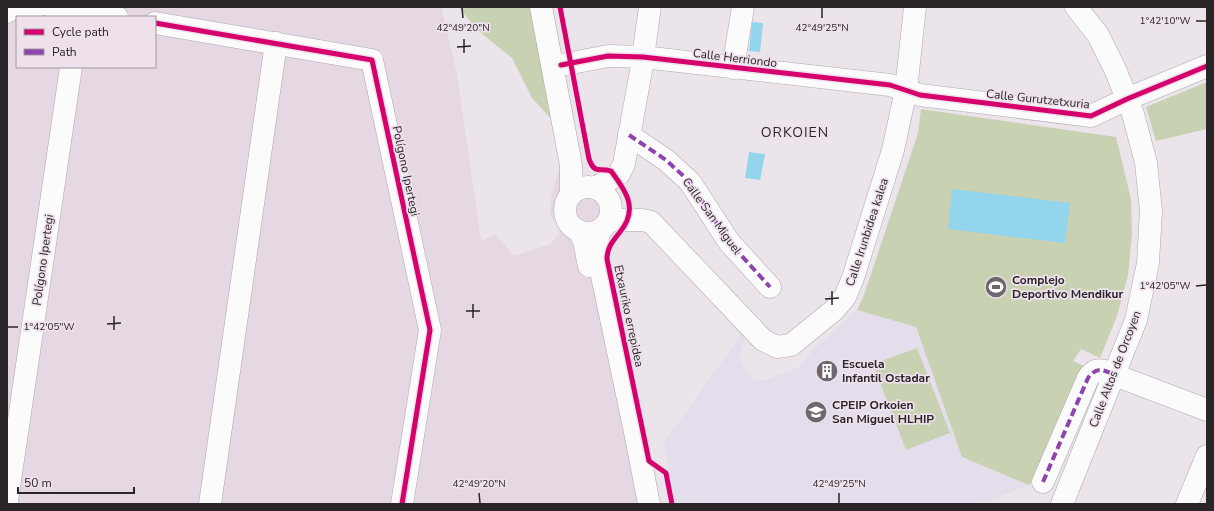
<svg xmlns="http://www.w3.org/2000/svg" width="1214" height="511" font-family="'Nunito Sans',sans-serif">
  <style>
    .industrial { fill: #e6d8e3; fill-rule: evenodd }
    .education { fill: #e4ddec }
    .green { fill: #c9d1b3 }
    .water { fill: #92d5ec }
    .lines { fill: none; stroke-linecap: round; stroke-linejoin: round }
    .minor-casing { stroke: #ada8ac; stroke-width: 23 }
    .minor { stroke: #fcfbfc; stroke-width: 22 }
    .quiet { stroke: #8e44ad; stroke-width: 4; stroke-dasharray: 8 4; stroke-linecap: butt }
    .cycleway-casing { stroke: #eee1ec; stroke-width: 8 }
    .cycleway { stroke: #d6006c; stroke-width: 5 }
    .ticks { fill: none; stroke: #292529; stroke-width: 1.5 }
    .labels { text-anchor: middle; stroke-width: 3.5; stroke-linejoin: round; paint-order: stroke }
    .street-label { font-size: 12px; fill: #292529; stroke: #eee1ec }
    .poi-label { font-size: 12px; font-weight: bold; fill: #292529; stroke: #eee1ec; text-anchor: start }
    .quarter-label { font-size: 14px; letter-spacing: 1px; fill: #292529; stroke: #eee1ec }
    .ticks-label { font-size: 10px; text-anchor: middle; fill: #292529; stroke: #eee1ec; stroke-width: 3.5; stroke-linejoin: round; paint-order: stroke }
  </style>
  <rect width="100%" height="100%" fill="#ebe4ea"/>
  <path class="industrial" d="M7,7H441L457,74L481,241L496,235L514,256L551,244L560,232L550,214L551,197L558,172L583,177L602,201L604,215L600,230L649,504H7ZM17,17H155V67H17Z"/>
  <path class="education" d="M857,310L916,327L962,457L1029,485L980,504H675L664,443L731,349L743,329L744,341L739,355L741,364L748,374L755,380H765L800,367L812,351Z"/>
  <g class="green">
    <path d="M459,7H532L554,122L532,98L512,58L475,28Z"/>
    <path d="M1207,82V129L1156,141L1146,107Z"/>
    <path d="M921,109L1116,137L1131,199L1132,234L1128,275L1117,316L1100,358L1081,349L1073,361L1084,366L1040,466L1029,485L962,457L916,327L857,310L863,298L918,133Z"/>
    <path d="M917,348L950,433L906,450L873,364Z"/>
  </g>
  <g class="water">
    <path d="M752,22L763,23L760,52L749,51Z"/>
    <path d="M749,152L765,154L760,180L745,178Z"/>
    <path d="M952,189L1070,203L1065,243L948,229Z"/>
  </g>
  <g class="lines">
    <g class="minor-casing">
      <g id="minor">
        <path d="M52,7L117,17"/>
        <path d="M541,7L571,165V194"/>
        <path d="M7,12C15,6 26,9 36,7"/>
        <path d="M155,23L372,60L430,330L402,504"/>
        <path d="M561,65L608,56L643,57L890,85L920,95L1091,116L1127,99L1207,66"/>
        <path d="M733,68L743,7"/>
        <path d="M629,135L666,160L690,182L729,242L770,287"/>
        <circle cx="588" cy="210" r="23"/>
        <path d="M595,188L619,174L624,164L641,71L650,7"/>
        <path d="M609,220H642L651,222L763,340L777,347L791,345L834,310L845,297L853,278L893,150L906,90L915,7"/>
        <path d="M600,230L597,241V252L635,432L649,504"/>
        <path d="M579,231L584,241L589,266"/>
        <path d="M1043,482L1088,378C1093,371 1096,369 1104,371L1207,410"/>
        <path d="M7,501L71,67"/>
        <path d="M210,504L276,43"/>
        <path d="M1062,504L1136,320L1148,263L1151,211L1146,163L1133,114L1115,69L1098,35L1076,7"/>
        <path d="M1187,504L1207,456"/>
      </g>
    </g>
    <use href="#minor" class="minor"/>
    <g class="quiet">
      <path d="M629,135L666,160L690,182L729,242L770,287"/>
      <path d="M1043,482L1088,378C1097,366 1102,370 1114,374"/>
    </g>
    <g class="cycleway-casing">
      <g id="cycleway">
        <path d="M560,7L589,159C595,175 599,167 611,171C626,191 639,209 620,232C613,241 607,247 607,259L649,461L666,473L672,504"/>
        <path d="M155,23L372,60L430,330L402,504"/>
        <path d="M561,65L608,56L643,57L890,85L920,95L1091,116L1127,99L1207,66"/>
      </g>
    </g>
    <use href="#cycleway" class="cycleway"/>
  </g>
  <path class="ticks" d="M462,8L463,18M822,8V18M1196,21H1206M464,39V53M457,47L471,46M1196,286L1206,285M832,291V305M825,299L839,298M473,304V318M466,311H480M114,316V330M107,324L121,323M8,327H18M479,493L480,503M839,493V503"/>
  <defs>
    <g id="stadium-disc" transform="scale(1.15)"><circle r="9.5" fill="#6d686d" stroke="#eee1ec"/><path d="M0-5a6.5 5 0 1 0 0 10a6.5 5 0 1 0 0-10ZM-3.5-1.8h7v3.6h-7Z" fill="#fff"/></g>
    <g id="building-disc" transform="scale(1.15)"><circle r="9.5" fill="#6d686d" stroke="#eee1ec"/><path d="M-4-6H4V6H1V3H-1V6H-4ZM-2.5-4.3h1.7v1.8h-1.7ZM.8-4.3h1.7v1.8H.8ZM-2.5-1h1.7V.8h-1.7ZM.8-1h1.7V.8H.8Z" fill="#fff"/></g>
    <g id="school-disc" transform="scale(1.15)"><circle r="9.5" fill="#6d686d" stroke="#eee1ec"/><path d="M0-5L7-2L0 1L-7-2ZM-4 1L0 2.5L4 1V4Q0 6-4 4Z" fill="#fff"/></g>
  </defs>
  <g fill-rule="evenodd">
    <use href="#stadium-disc" x="996" y="287"/>
    <use href="#building-disc" x="827" y="371"/>
    <use href="#school-disc" x="816" y="412"/>
  </g>
  <g class="labels">
    <g class="street-label">
      <text transform="translate(735 58) rotate(7)" y="4">Calle Herriondo</text>
      <text transform="translate(1038 99) rotate(6)" y="4">Calle Gurutzetxuria</text>
      <text transform="translate(406 171) rotate(78)" y="4">Polígono Ipertegi</text>
      <text transform="translate(712 216) rotate(54)" y="4">Calle San Miguel</text>
      <text transform="translate(867 232) rotate(-72)" y="4">Calle Irunbidea kalea</text>
      <text transform="translate(43 260) rotate(-82)" y="4">Polígono Ipertegi</text>
      <text transform="translate(629 316) rotate(78)" y="4">Etxauriko errepidea</text>
      <text transform="translate(1115 369) rotate(-69)" y="4">Calle Altos de Orcoyen</text>
    </g>
    <g class="poi-label">
      <text x="1012" y="284">Complejo<tspan x="1012" dy="14">Deportivo Mendikur</tspan></text>
      <text x="842" y="368">Escuela<tspan x="842" dy="14">Infantil Ostadar</tspan></text>
      <text x="832" y="409">CPEIP Orkoien<tspan x="832" dy="14">San Miguel HLHIP</tspan></text>
    </g>
    <g class="quarter-label">
      <text x="795" y="137">ORKOIEN</text>
    </g>
  </g>
  <g class="ticks-label">
    <text x="1165" y="24">1°42'10"W</text>
    <text x="463" y="31">42°49'20"N</text>
    <text x="822" y="31">42°49'25"N</text>
    <text x="1165" y="289">1°42'05"W</text>
    <text x="49" y="330">1°42'05"W</text>
    <text x="479" y="487">42°49'20"N</text>
    <text x="839" y="487">42°49'25"N</text>
  </g>
  <rect width="1214" height="511" fill="none" stroke="#292529" stroke-width="16"/>
  <rect x="16" y="16" width="140" height="52" fill="#eee1ec" stroke="#9f969e"/>
  <rect x="24" y="29" width="20" height="6" fill="#d6006c" stroke="#9f969e"/>
  <text x="52" y="36" font-size="12" fill="#292529">Cycle path</text>
  <rect x="24" y="49" width="20" height="6" fill="#8e44ad" stroke="#9f969e"/>
  <text x="52" y="56" font-size="12" fill="#292529">Path</text>
  <path d="M18 487v6h116v-6" fill="none" stroke="#292529" stroke-width="2"/>
  <text x="24" y="487" font-size="12" fill="#292529" stroke="#eee1ec" stroke-width="3" paint-order="stroke">50 m</text>
</svg>
